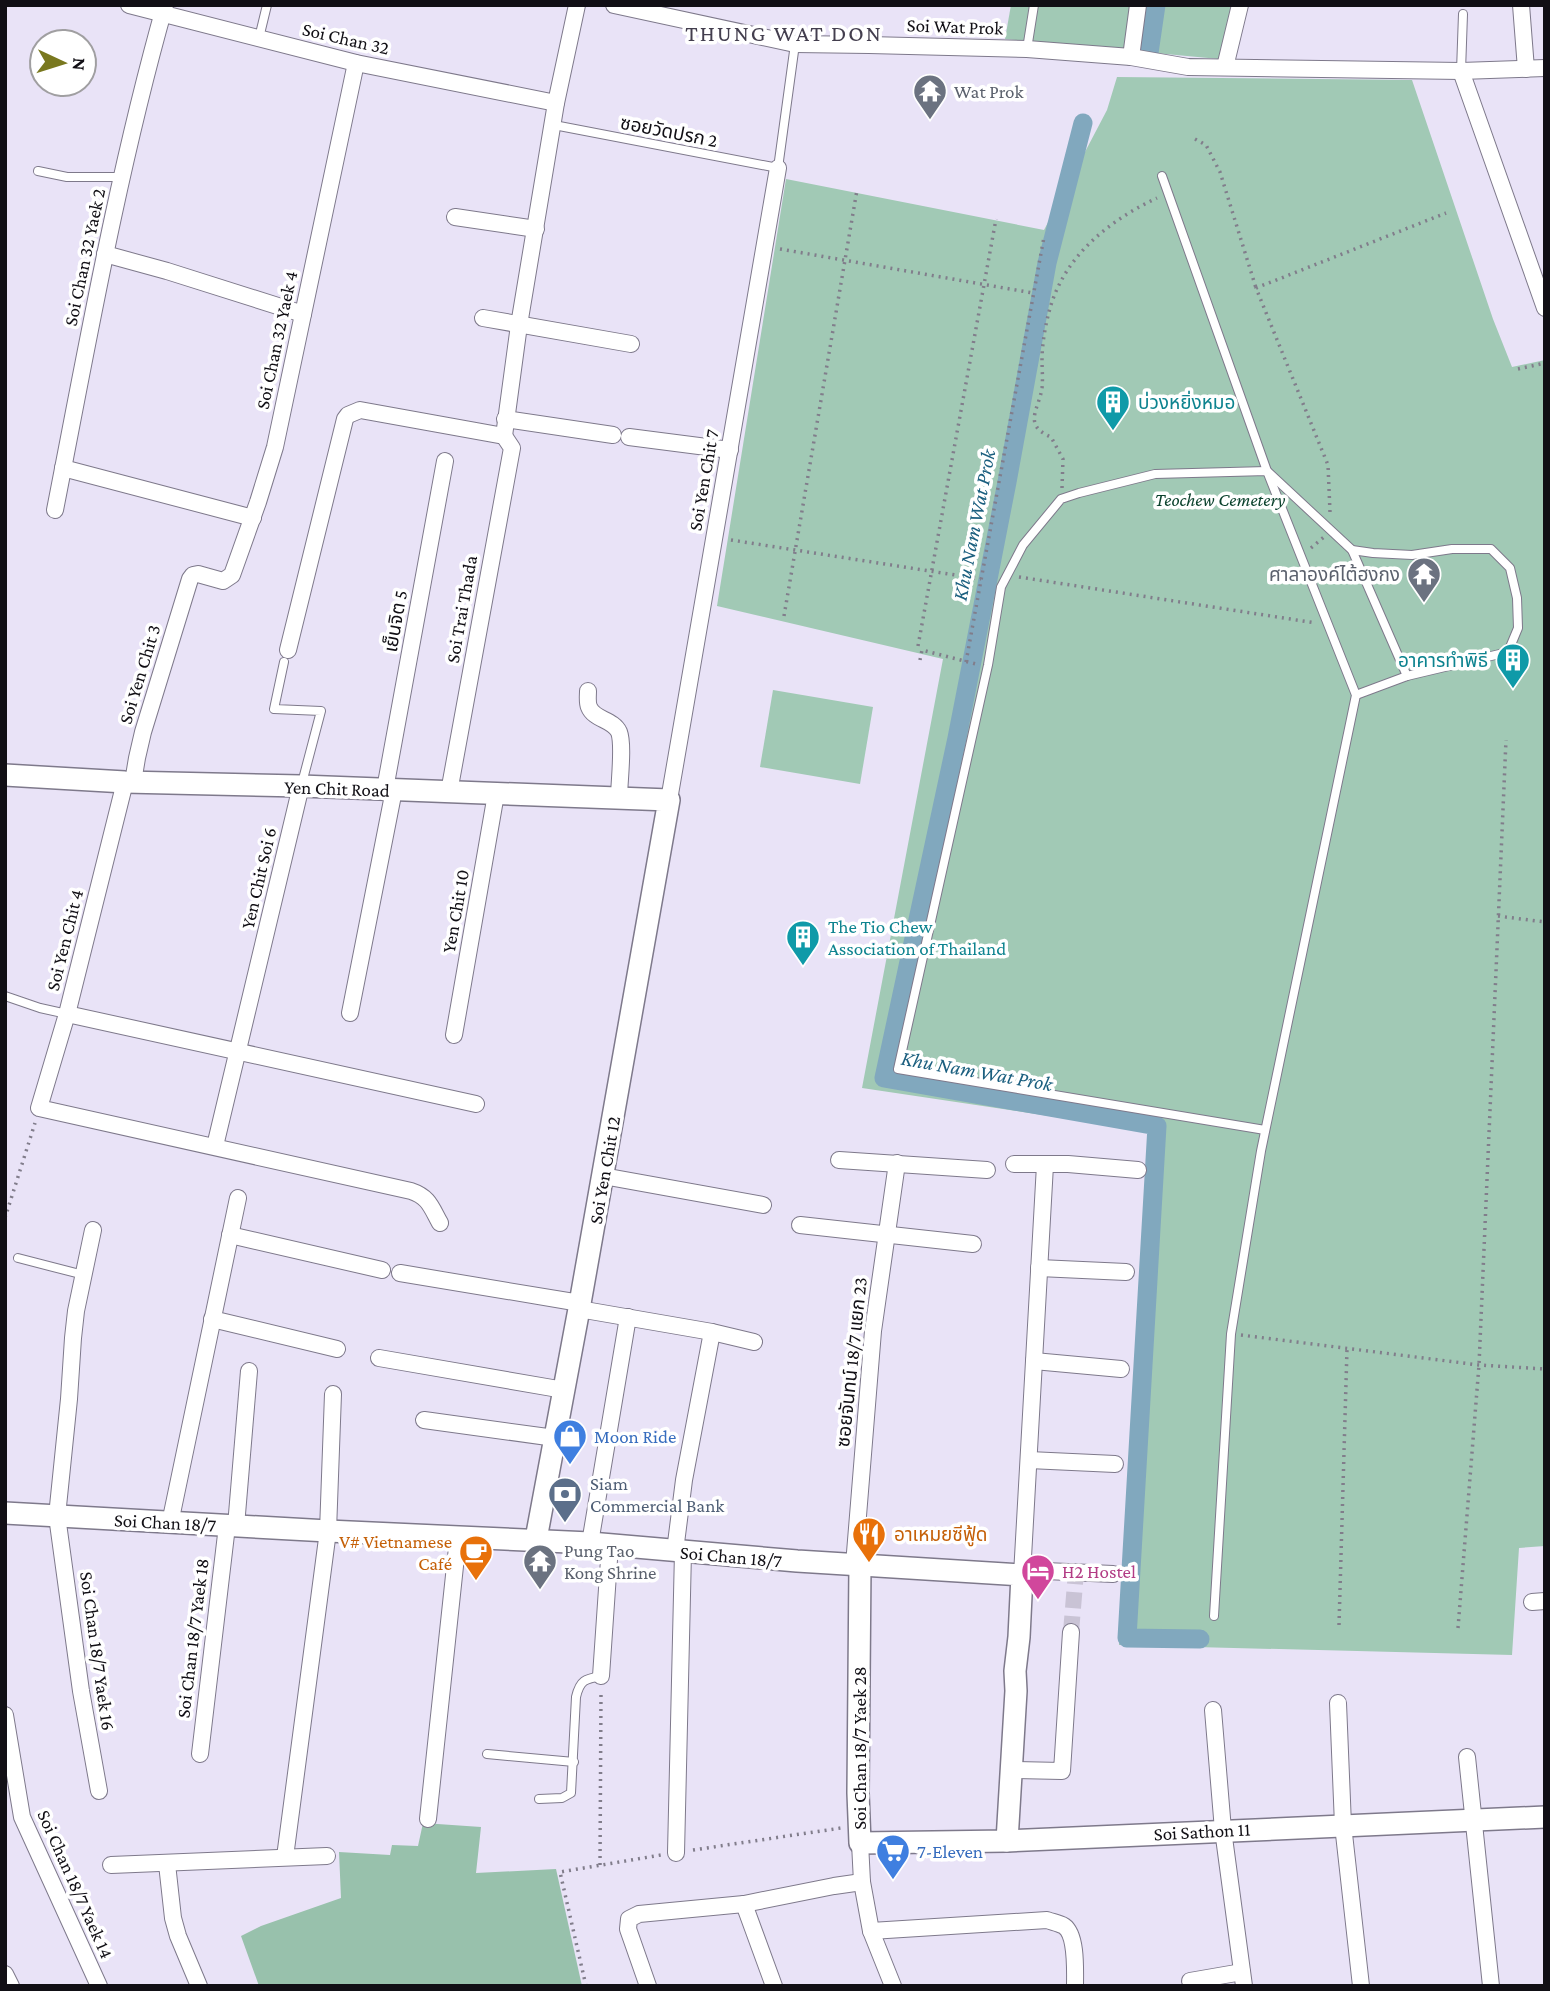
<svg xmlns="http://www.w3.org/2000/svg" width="1550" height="1991" font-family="'Crimson Pro','Noto Sans Thai',serif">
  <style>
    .green { fill: #a1c9b5 }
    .forest { fill: #98c1ac }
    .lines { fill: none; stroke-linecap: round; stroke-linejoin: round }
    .canal { stroke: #81a8be; stroke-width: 19 }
    .street-tunnel { stroke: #c9c3d5; stroke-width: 16; stroke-dasharray: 16 8; stroke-linecap: butt }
    .lane-casing { stroke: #7e798b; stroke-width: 10 }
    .street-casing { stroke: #7e798b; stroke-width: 18 }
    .secondary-casing { stroke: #7e798b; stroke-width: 24 }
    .path { stroke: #817d8b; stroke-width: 3.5; stroke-dasharray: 2 5; stroke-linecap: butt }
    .lane { stroke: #fff; stroke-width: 8 }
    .street { stroke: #fff; stroke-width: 16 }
    .secondary { stroke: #fff; stroke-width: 21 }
    .labels { text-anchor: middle; stroke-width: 7; stroke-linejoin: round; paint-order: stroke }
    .street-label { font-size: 19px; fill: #110f15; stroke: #fff }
    .worship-label { font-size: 19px; fill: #5b616d; stroke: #fff; text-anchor: start }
    .culture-label { font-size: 19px; fill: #0d838f; stroke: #fff; text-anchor: start }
    .park-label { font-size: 19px; font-style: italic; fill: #0b422d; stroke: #fff }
    .shop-label { font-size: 19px; fill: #366cbe; stroke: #fff; text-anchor: start }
    .service-label { font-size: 19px; fill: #4e5e75; stroke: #fff; text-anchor: start }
    .food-label { font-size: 19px; fill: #c56008; stroke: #fff; text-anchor: start }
    .hotel-label { font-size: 19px; fill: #b23c85; stroke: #fff; text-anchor: start }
    .water-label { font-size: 21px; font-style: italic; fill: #1b5f7f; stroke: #fff }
    .quarter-label { font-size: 23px; letter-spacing: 2px; fill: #433e4e; stroke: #fff }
  </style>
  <rect width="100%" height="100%" fill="#e9e3f7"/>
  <g class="green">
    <path d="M1011,5H1232L1219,59L1005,39Z"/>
    <path d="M1117,77L1412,80L1493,319L1512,367L1545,360V1546L1519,1548L1512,1655L1119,1645L1149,1131L862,1088L943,659L717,606L786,179L1044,230L1107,110Z"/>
    <path d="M773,690L873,707L860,784L760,767Z"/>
  </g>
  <path class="forest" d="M423,1823L481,1827L476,1873L556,1869L582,1986H259L241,1936L261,1926L341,1898L339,1852L390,1855L392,1845L418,1846Z"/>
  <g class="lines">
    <g class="canal">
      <path d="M1149,53L1156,5"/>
      <path d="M1083,123L1047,263L1007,482L957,738L884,1078L1157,1126L1127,1638L1200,1639"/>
    </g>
    <path class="street-tunnel" d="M1071,1632L1076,1572"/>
    <g class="lane-casing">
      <g id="lane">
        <path d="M259,38L267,5"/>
        <path d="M1027,49L1034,5"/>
        <path d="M1461,71L1463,14"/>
        <path d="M554,125L778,168L795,44"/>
        <path d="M38,171L67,177H122"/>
        <path d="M1162,176L1267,471L1356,695L1261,1151L1231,1334L1214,1616"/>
        <path d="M1352,550L1407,676"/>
        <path d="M284,662L274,709L321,711L302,783"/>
        <path d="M5,996L40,1008L67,1014"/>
        <path d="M1265,1130L898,1069L988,665L1001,587L1023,545L1061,499L1079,493L1155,474L1267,471L1352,550L1373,553L1412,555L1452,549H1491L1510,568L1517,598L1518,628L1508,652L1407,676L1356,695"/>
        <path d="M18,1258L84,1275"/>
        <path d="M487,1754L574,1762"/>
        <path d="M539,1799L562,1798L571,1793L576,1697C580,1680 585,1679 601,1676"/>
      </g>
    </g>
    <g class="street-casing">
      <g id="street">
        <path d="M129,5L356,63L556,103"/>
        <path d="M614,5L795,44L869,45L1027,49L1131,57L1188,67L1461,71L1545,68"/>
        <path d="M1521,5L1526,69"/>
        <path d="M1131,57L1138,5"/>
        <path d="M1225,67L1240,5"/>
        <path d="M1461,71L1545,308"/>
        <path d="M455,217L536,229"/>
        <path d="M105,254L167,271L303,314"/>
        <path d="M483,318L631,344"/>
        <path d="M505,419L613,435"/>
        <path d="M504,436L519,325L556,103L577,5"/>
        <path d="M629,437L730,450"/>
        <path d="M63,468L253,518"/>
        <path d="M55,510C88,341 118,171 165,5"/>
        <path d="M288,650L345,419L348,415L360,410L504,436"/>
        <path d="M588,691C588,696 587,702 589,707C594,720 613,719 619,732C624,745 619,783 619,798"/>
        <path d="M125,782L67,1014L39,1108L411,1191C429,1197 431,1207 440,1223"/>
        <path d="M133,782L137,758L143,732L190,579L193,575L198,574L223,581L232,575L258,502L275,447L356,63"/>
        <path d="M385,789L445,461"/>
        <path d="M449,792L512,448L504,436"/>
        <path d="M669,800L778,168"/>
        <path d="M350,1013L394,790"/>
        <path d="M67,1014L476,1104"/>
        <path d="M454,1035L496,794"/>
        <path d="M215,1146L301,786"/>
        <path d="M839,1160L987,1170"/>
        <path d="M1014,1164H1068L1138,1170"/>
        <path d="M603,1176L763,1205"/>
        <path d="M800,1225L973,1244"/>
        <path d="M93,1230L76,1311L73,1338L69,1399L57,1516L81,1691L99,1791"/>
        <path d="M230,1235L382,1270"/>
        <path d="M1039,1268L1126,1272"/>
        <path d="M400,1273L580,1303"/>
        <path d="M579,1309L712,1332L754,1342"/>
        <path d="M212,1319L337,1349"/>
        <path d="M379,1358L564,1390"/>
        <path d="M1034,1361L1121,1369"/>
        <path d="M424,1420L555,1438"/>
        <path d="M1029,1460L1115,1464"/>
        <path d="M170,1523L238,1198"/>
        <path d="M236,1526L249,1371"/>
        <path d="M590,1543L628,1317"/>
        <path d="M675,1551L684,1480L712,1332"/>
        <path d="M854,1565L873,1331L897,1163"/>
        <path d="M1023,1570L1113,1574"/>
        <path d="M1022,1575L1045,1165"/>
        <path d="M1532,1602L1545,1601"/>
        <path d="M601,1676L610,1545"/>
        <path d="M1338,1703L1343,1825L1361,1986"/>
        <path d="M1213,1710L1223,1830L1244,1986"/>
        <path d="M5,1715L22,1817L99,1986"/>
        <path d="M200,1754L227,1526"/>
        <path d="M1467,1757L1491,1986"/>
        <path d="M1012,1770L1062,1771L1071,1632"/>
        <path d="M428,1819L458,1538"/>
        <path d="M860,1843L862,1882L871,1931L893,1986"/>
        <path d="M676,1853L683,1552"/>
        <path d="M285,1857L328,1531L333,1394"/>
        <path d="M167,1864L173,1918L178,1936L199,1986"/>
        <path d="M111,1865L327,1856"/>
        <path d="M744,1904L774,1986"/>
        <path d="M871,1931L1047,1920C1052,1922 1059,1923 1064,1926C1077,1935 1075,1971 1075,1986"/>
        <path d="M5,1974L11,1986"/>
        <path d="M1190,1981L1242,1972"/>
        <path d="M648,1986L628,1929L629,1919L639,1914L744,1904L834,1886L862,1882"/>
      </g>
    </g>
    <g class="secondary-casing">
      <g id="secondary">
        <path d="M5,775L125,782L301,786L669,800L579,1309L536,1539"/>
        <path d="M5,1513L328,1531L590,1543L797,1561L1022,1575L1019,1637L1015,1671L1016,1691L1007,1841"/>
        <path d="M860,1565L858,1793L860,1843L1007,1841L1545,1817"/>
      </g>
    </g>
    <g class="path">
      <path d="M1195,139L1206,145L1220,172L1256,288"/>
      <path d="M780,249L1033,293"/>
      <path d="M1518,369L1545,363"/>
      <path d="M1062,488L1063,459L1051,437C1022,425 1039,409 1042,388C1043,379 1042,369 1042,360C1042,345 1045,327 1049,312C1063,257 1108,221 1157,198"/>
      <path d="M1330,512L1328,465L1256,288L1446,213"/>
      <path d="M731,540L981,579"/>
      <path d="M1311,548L1324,537"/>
      <path d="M1019,577L1316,623"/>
      <path d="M784,616L857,190"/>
      <path d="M918,646L996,219"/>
      <path d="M920,660L922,650L976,664"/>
      <path d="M966,662L1044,237"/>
      <path d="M1498,916L1545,922"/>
      <path d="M5,1218L35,1123"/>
      <path d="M1241,1335L1479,1365L1545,1369"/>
      <path d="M1339,1625L1347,1349"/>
      <path d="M1458,1628L1479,1365L1506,740"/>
      <path d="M693,1850L841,1828"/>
      <path d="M600,1865L601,1692"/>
      <path d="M586,1986L560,1872L661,1855"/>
    </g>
    <use href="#lane" class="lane"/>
    <use href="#street" class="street"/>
    <use href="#secondary" class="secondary"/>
  </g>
  <defs>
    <g id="temple-pin" transform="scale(1.75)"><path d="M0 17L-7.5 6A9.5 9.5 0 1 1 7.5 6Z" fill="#6b7280" stroke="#fff"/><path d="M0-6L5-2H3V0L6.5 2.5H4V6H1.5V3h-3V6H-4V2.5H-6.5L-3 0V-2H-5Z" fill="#fff"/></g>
    <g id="building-pin" transform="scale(1.75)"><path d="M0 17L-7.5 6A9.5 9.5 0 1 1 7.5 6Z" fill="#0f9aa8" stroke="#fff"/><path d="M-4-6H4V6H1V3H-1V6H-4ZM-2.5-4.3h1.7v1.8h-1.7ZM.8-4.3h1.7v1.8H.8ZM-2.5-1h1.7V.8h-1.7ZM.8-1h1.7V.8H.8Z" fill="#fff"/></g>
    <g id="shop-pin" transform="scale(1.75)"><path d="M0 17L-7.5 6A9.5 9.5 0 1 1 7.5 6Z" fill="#3f7fe0" stroke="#fff"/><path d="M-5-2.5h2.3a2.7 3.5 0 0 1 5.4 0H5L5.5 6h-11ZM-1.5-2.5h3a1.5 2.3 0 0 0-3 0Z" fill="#fff"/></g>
    <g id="bank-pin" transform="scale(1.75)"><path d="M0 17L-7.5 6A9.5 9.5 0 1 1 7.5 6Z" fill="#5c6f8a" stroke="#fff"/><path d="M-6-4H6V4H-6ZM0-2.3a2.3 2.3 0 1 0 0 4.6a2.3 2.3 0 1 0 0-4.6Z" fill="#fff"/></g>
    <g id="restaurant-pin" transform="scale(1.75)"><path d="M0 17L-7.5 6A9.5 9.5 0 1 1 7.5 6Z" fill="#e8710a" stroke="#fff"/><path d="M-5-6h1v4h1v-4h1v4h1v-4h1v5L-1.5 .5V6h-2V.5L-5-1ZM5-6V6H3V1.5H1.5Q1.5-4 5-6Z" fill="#fff"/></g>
    <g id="cafe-pin" transform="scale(1.75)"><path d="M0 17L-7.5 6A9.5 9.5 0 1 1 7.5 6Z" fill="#e8710a" stroke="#fff"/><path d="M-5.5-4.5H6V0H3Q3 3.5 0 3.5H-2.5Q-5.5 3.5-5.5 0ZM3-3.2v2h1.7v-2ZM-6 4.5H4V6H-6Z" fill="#fff"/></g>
    <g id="hotel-pin" transform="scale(1.75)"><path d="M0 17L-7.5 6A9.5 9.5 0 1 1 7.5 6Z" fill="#d1479c" stroke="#fff"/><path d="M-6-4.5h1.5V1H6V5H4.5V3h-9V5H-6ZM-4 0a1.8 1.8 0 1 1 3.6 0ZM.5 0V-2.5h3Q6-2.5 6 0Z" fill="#fff"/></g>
    <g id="supermarket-pin" transform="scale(1.75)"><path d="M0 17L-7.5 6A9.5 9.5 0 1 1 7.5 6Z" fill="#3f7fe0" stroke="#fff"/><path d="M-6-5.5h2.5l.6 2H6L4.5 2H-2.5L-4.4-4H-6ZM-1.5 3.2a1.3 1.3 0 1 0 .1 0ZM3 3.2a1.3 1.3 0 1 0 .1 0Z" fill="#fff"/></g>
  </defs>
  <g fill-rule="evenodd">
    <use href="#temple-pin" x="930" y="91"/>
    <use href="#building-pin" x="1113" y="402"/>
    <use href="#temple-pin" x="1424" y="574"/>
    <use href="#building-pin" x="1513" y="660"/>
    <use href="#building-pin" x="803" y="937"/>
    <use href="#shop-pin" x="570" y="1436"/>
    <use href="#bank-pin" x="565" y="1494"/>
    <use href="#restaurant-pin" x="869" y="1534"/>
    <use href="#cafe-pin" x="476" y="1552"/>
    <use href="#temple-pin" x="540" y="1561"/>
    <use href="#hotel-pin" x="1038" y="1571"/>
    <use href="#supermarket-pin" x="893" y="1851"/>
  </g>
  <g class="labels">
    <g class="street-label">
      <text transform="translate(955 26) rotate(2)" y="7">Soi Wat Prok</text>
      <text transform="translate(346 38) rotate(13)" y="7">Soi Chan 32</text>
      <text transform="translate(669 131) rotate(11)" y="7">ซอยวัดปรก 2</text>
      <text transform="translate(84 257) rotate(-78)" y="7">Soi Chan 32 Yaek 2</text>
      <text transform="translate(276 340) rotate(-78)" y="7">Soi Chan 32 Yaek 4</text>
      <text transform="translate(703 480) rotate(-80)" y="7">Soi Yen Chit 7</text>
      <text transform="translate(461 609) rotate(-80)" y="7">Soi Trai Thada</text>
      <text transform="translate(395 621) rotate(-80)" y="7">เย็นจิต 5</text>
      <text transform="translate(139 674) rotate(-73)" y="7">Soi Yen Chit 3</text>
      <text transform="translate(337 788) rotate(2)" y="7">Yen Chit Road</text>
      <text transform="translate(258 878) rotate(-77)" y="7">Yen Chit Soi 6</text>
      <text transform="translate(455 911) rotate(-80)" y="7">Yen Chit 10</text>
      <text transform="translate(64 940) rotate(-76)" y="7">Soi Yen Chit 4</text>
      <text transform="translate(604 1170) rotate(-80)" y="7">Soi Yen Chit 12</text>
      <text transform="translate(851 1362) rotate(-84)" y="7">ซอยจันทน์ 18/7 แยก 23</text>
      <text transform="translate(165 1522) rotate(3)" y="7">Soi Chan 18/7</text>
      <text transform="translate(731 1556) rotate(5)" y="7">Soi Chan 18/7</text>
      <text transform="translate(192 1638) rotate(-83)" y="7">Soi Chan 18/7 Yaek 18</text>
      <text transform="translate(98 1651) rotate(82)" y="7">Soi Chan 18/7 Yaek 16</text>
      <text transform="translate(859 1748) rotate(-90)" y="7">Soi Chan 18/7 Yaek 28</text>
      <text transform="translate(1202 1831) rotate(-3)" y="7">Soi Sathon 11</text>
      <text transform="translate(76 1884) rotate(66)" y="7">Soi Chan 18/7 Yaek 14</text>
    </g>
    <g class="worship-label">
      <text x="954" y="98">Wat Prok</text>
      <text x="1400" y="581" text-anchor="end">ศาลาองค์ไต้ฮงกง</text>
      <text x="564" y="1557">Pung Tao<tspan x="564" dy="22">Kong Shrine</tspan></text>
    </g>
    <g class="culture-label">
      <text x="1138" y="409">บ่วงหยิ่งหมอ</text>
      <text x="1488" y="667" text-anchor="end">อาคารทำพิธี</text>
      <text x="828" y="933">The Tio Chew<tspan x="828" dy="22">Association of Thailand</tspan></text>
    </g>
    <g class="park-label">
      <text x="1220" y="506">Teochew Cemetery</text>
    </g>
    <g class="shop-label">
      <text x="594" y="1443">Moon Ride</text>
      <text x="917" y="1858">7-Eleven</text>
    </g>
    <g class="service-label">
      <text x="590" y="1490">Siam<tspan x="590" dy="22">Commercial Bank</tspan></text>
    </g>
    <g class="food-label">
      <text x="894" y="1541">อาเหมยซีฟู้ด</text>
      <text x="452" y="1548" text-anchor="end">V# Vietnamese<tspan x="452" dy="22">Café</tspan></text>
    </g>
    <g class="hotel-label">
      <text x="1062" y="1578">H2 Hostel</text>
    </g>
    <g class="water-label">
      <text transform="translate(974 525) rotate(-79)" y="7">Khu Nam Wat Prok</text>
      <text transform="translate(977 1071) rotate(10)" y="7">Khu Nam Wat Prok</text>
    </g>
    <g class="quarter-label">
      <text x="784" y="41">THUNG WAT DON</text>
    </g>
  </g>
  <rect width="1550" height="1991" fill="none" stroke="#110f15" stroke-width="14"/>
  <g transform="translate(63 63) rotate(94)"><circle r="33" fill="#ffffff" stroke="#a09fa1" stroke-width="2"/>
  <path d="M0-5L12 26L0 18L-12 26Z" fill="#79781f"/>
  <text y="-10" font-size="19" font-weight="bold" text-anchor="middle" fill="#110f15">N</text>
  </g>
</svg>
